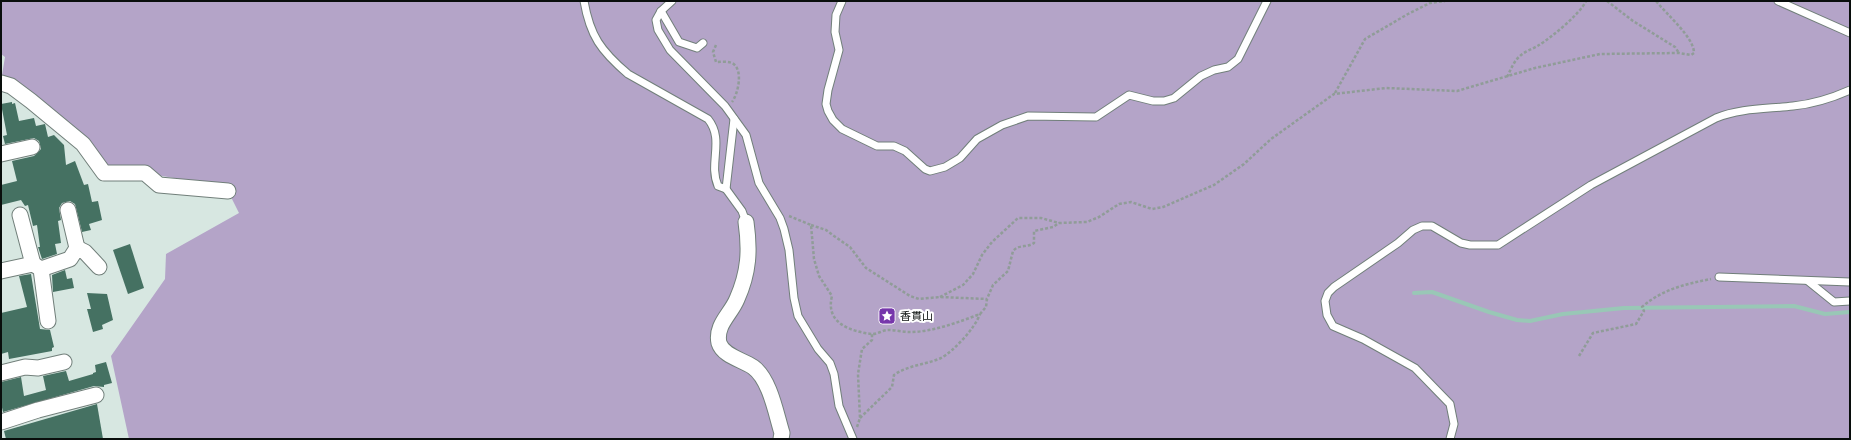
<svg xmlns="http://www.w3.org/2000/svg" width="1851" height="440" font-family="'Asap Condensed','Noto Sans JP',sans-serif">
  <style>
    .forest { fill: #b4a4c8 }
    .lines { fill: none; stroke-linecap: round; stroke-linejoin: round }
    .stream { stroke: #99c7b6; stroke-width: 4 }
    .building { fill: #457162 }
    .service-casing { stroke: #717f7a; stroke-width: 9 }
    .minor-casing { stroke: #717f7a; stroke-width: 17 }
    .path { stroke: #909c98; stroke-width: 2.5; stroke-dasharray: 3 2; stroke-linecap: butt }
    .service { stroke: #fff; stroke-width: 7 }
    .minor { stroke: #fff; stroke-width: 15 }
    .labels { text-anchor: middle; stroke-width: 4; stroke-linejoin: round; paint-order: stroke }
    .poi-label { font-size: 11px; fill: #090e0c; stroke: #fff; text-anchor: start }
  </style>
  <rect width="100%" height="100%" fill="#d7e7e1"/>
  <path class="forest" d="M1,1H1850V439H129L111,356L165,279L166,254L239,213L226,187L145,173L100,168L1,81L5,57L1,54Z"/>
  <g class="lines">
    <path class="stream" d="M1414,293L1432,292L1489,312L1517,320L1530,321L1563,314L1624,308L1794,306L1825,314L1850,312"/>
  </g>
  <g class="building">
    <path d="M12,102V104L15,103L19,121L34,118L36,126L45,124L48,137L54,135L64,145L66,165L75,161L84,185L88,184L92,202L98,201L102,220L89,224L91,230L82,232L75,204L70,201L62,203L59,208L61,220L58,221L61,243L55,244L57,254L42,259L38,247H40L37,225L33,226L28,205L25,206L21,200L1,205V185L17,181L12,161L34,156L41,149L39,141L34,138L5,144L3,136L7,135L1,104Z"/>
    <path d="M130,244L144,288L128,294L113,250Z"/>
    <path d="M65,270L67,279L72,278L74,288L53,292L52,275Z"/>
    <path d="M31,274L40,329L50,330L54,347L52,348V351L9,359L8,352L1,354V313L27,307L19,276Z"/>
    <path d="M87,293L107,294L113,320L102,325L103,329L93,332L87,309H91Z"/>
    <path d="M106,362L112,383L104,385V387L94,386L3,412L1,403V382L21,377L24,396L46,390L43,376L66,371L69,381L93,374V373L96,372L95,365Z"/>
    <path d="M97,404L103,439H6L4,431Z"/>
  </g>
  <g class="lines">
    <g class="service-casing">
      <g id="service">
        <path d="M584,1C590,36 601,51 628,74L708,119C725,140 708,163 718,186L726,189L734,119"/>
        <path d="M672,1L661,11L656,20L658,30L670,50L725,106L746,135L759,183L780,218L784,229L789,250L794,298L798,316L818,349L830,363L834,374L839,406L853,439"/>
        <path d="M842,1L836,15L835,32L839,50L828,90L826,104L828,111L833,120L842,129L877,146H894L905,151L925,169L930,171L945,167L960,158L977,139L1002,125L1028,116L1096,117L1129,95L1153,101H1164L1174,98L1201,76L1214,70L1228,67L1238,59L1267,1"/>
        <path d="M1778,1L1850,33"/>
        <path d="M661,11L679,42L697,48L703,43"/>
        <path d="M726,189L742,211L746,222"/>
        <path d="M1719,277L1850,282"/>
        <path d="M1808,281L1834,302L1850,301"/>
        <path d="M1450,439L1454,424L1450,404L1415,368L1363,339L1333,326L1327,315L1325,301L1328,293L1334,287L1398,243L1413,230L1422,226H1432L1461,243L1470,245H1498L1591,185L1716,118C1740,108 1768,109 1793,106C1813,104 1832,98 1850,90"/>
      </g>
    </g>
    <g class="minor-casing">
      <g id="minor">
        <path d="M1,83L11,86L31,101L83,144L104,173H145L159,185L228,191"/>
        <path d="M1,154L32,147"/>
        <path d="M68,210L77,248"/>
        <path d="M20,215L33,264"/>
        <path d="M746,222C750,250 749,272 737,299C731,314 715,325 719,343C723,356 743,360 753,367C770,379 776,414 782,433L781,439"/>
        <path d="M41,269L70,259L77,248L85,252L99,267"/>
        <path d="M1,271L33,264L41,269L48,321"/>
        <path d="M1,373L25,367L38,368L64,362"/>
        <path d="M1,422L38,410L96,395"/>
      </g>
    </g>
    <g class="path">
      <path d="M1607,1L1633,21L1675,47L1679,53"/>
      <path d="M716,45L713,52L716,62C721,62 727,61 732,63C744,69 738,94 732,102"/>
      <path d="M1507,77C1511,69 1514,61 1520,56C1525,51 1533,49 1539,45C1552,37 1580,14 1586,1"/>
      <path d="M1335,93L1365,39L1408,14L1430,3L1445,1"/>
      <path d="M789,216L811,225L814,259L819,276L832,296C825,323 850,331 871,334C876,335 883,330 888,330C895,330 903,332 910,332C933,332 959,322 980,314L986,307L987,299L993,285L1008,271L1013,251C1019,244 1027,248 1034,243V231L1053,227L1059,223L1087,222L1099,217L1119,204L1131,202L1152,209L1163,207L1214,185L1244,164L1271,139L1334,94L1386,88L1457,91L1535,68L1600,54L1679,53L1691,55L1694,53C1694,37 1666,14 1656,1"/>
      <path d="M811,225L826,230L834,236L850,247L866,268L910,296L919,299L940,297L987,299"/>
      <path d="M940,297L963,285L973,274L982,255L992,242L1018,218H1041L1059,223"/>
      <path d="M1579,356L1593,333L1636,324L1644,311L1642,307C1661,290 1685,284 1711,279"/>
      <path d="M860,418L892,387L894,375C908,365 925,365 941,358C954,351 975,328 980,314"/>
      <path d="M857,427L860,418L858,374L861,355L862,349L872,340V334"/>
    </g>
    <use href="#service" class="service"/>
    <use href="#minor" class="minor"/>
  </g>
  <defs>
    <g id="sight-square" transform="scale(0.9)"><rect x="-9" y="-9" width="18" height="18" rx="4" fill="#7636ab" stroke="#fff"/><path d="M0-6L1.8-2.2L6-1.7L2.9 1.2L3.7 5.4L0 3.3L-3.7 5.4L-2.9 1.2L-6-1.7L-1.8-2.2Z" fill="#fff"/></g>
  </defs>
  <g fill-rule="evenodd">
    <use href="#sight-square" x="887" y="316"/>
  </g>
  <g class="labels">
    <g class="poi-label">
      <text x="900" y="320">香貫山</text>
    </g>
  </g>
  <rect width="1851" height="440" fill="none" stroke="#090e0c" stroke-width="4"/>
</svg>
